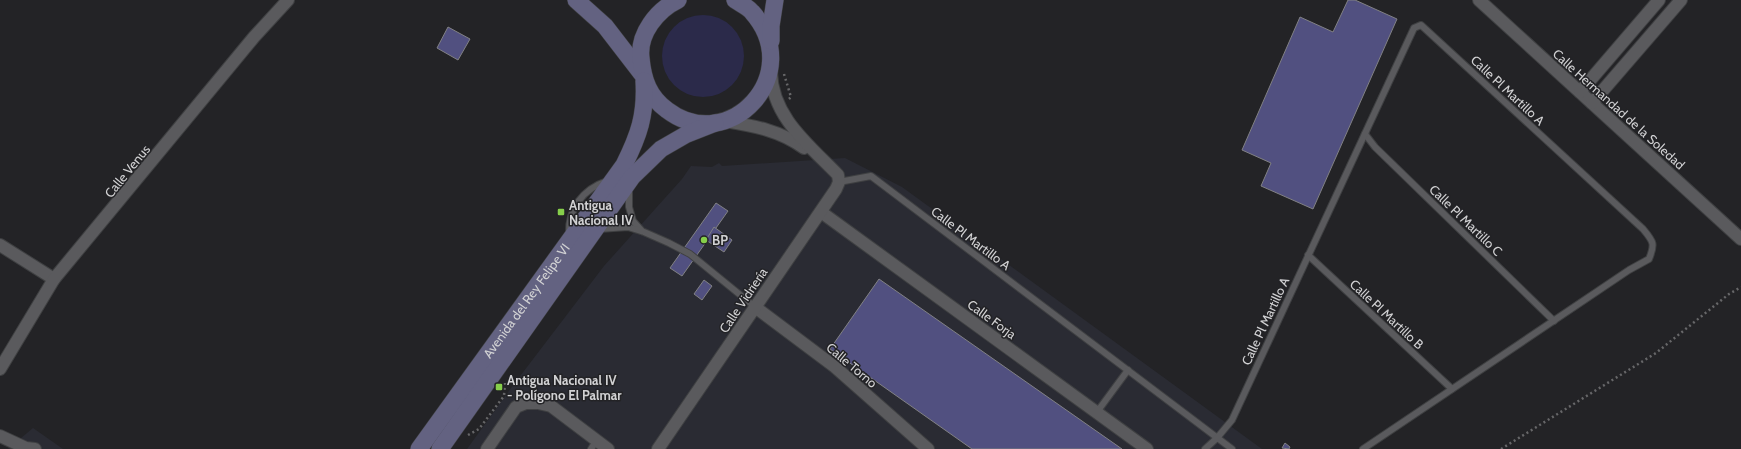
<svg xmlns="http://www.w3.org/2000/svg" width="1741" height="449" font-family="Cabin,sans-serif">
  <style>
    .built { fill: #2a2b33 }
    .green { fill: #2b2a4a }
    .building { fill: #515080; stroke: #818184 }
    .lines { fill: none; stroke-linecap: round; stroke-linejoin: round }
    .lane-casing { stroke: #3f4042; stroke-width: 8 }
    .street-casing { stroke: #3f4042; stroke-width: 14 }
    .secondary-casing { stroke: #3f4042; stroke-width: 18 }
    .path { stroke: #676769; stroke-width: 2.5; stroke-dasharray: 2 3; stroke-linecap: butt }
    .lane { stroke: #5a5a5d; stroke-width: 6 }
    .street { stroke: #5a5a5d; stroke-width: 12 }
    .secondary { stroke: #636281; stroke-width: 17 }
    .poi-dot { fill: #86cf4b; stroke: #232326; stroke-width: 1.5 }
    .labels { text-anchor: middle; stroke-width: 3; stroke-linejoin: round; paint-order: stroke }
    .street-label { font-size: 13px; fill: #d1d1d3; stroke: #232326 }
    .poi-label { font-size: 13px; font-weight: bold; fill: #d1d1d3; stroke: #232326; text-anchor: start }
  </style>
  <rect width="100%" height="100%" fill="#232326"/>
  <g class="built">
    <path d="M845,158L902,187L1262,449H467L511,388L604,266L682,179L691,166L712,167L719,163L722,166Z"/>
    <path d="M33,428L63,449H8Z"/>
  </g>
  <circle class="green" cx="703" cy="56" r="41"/>
  <g class="building">
    <path d="M1348,0H1355L1397,19L1313,209L1261,186L1271,163L1242,150L1300,17L1333,32Z"/>
    <path d="M448,27L470,39L458,60L437,48Z"/>
    <path d="M716,203L728,211L682,276L670,268Z"/>
    <path d="M714,227L732,240L724,252L706,240Z"/>
    <path d="M879,279L1122,449H972L830,349Z"/>
    <path d="M704,280L712,286L702,300L694,294Z"/>
    <path d="M1285,443L1290,447L1289,449L1282,448Z"/>
  </g>
  <g class="lines">
    <g class="lane-casing">
      <g id="lane">
        <path d="M1365,134L1375,147L1554,321"/>
        <path d="M839,182L871,176L1232,449"/>
        <path d="M629,188V207L633,221L642,231"/>
        <path d="M599,229L628,227L644,232L669,243L690,254L755,307"/>
        <path d="M569,234C568,209 583,189 607,181"/>
        <path d="M1308,255L1452,389"/>
        <path d="M1097,412L1128,370"/>
        <path d="M591,449L597,440"/>
        <path d="M1205,449L1217,438L1232,420L1414,28L1421,25L1643,229C1654,242 1655,244 1649,259L1629,270L1363,449"/>
      </g>
    </g>
    <g class="street-casing">
      <g id="street">
        <path d="M1479,0L1741,239"/>
        <path d="M1580,92L1659,0"/>
        <path d="M1592,103L1681,0"/>
        <path d="M724,121C754,126 779,130 804,148"/>
        <path d="M821,212L1147,449"/>
        <path d="M0,245L54,279"/>
        <path d="M755,307L835,367L928,449"/>
        <path d="M0,369L54,279L254,37L288,0"/>
        <path d="M0,436L26,448L35,449"/>
        <path d="M487,449L516,407L526,403H538L551,406L608,449"/>
        <path d="M658,449L836,189L839,182L838,175C809,145 772,117 771,72"/>
      </g>
    </g>
    <g class="secondary-casing">
      <g id="secondary">
        <path d="M576,0L605,26L642,74"/>
        <path d="M678,0C657,10 638,34 641,58C643,80 649,97 667,110C729,157 807,74 752,12C748,7 741,4 735,0"/>
        <path d="M771,41V26L775,0"/>
        <path id="s1" d="M419,449L624,165C639,135 646,115 644,81"/>
        <path d="M440,449L632,177L661,149L687,134L715,123"/>
      </g>
    </g>
    <g class="path">
      <path d="M784,74L791,97L789,99"/>
      <path d="M468,435L479,429L504,396L505,383"/>
      <path d="M1501,449L1656,353L1729,294L1741,287"/>
    </g>
    <use href="#lane" class="lane"/>
    <use href="#street" class="street"/>
    <use href="#secondary" class="secondary"/>
  </g>
  <g class="poi-dot">
    <rect x="557" y="208" width="8" height="8" rx="2"/>
    <circle cx="704" cy="240" r="4"/>
    <rect x="495" y="383" width="8" height="8" rx="2"/>
  </g>
  <g class="labels">
    <g class="street-label">
      <text transform="translate(1508 90) rotate(43)" y="5">Calle Pl Martillo A</text>
      <text transform="translate(1619 109) rotate(42)" y="5">Calle Hermandad de la Soledad</text>
      <text transform="translate(127 171) rotate(-51)" y="5">Calle Venus</text>
      <text transform="translate(1466 220) rotate(44)" y="5">Calle Pl Martillo C</text>
      <text transform="translate(971 238) rotate(37)" y="5">Calle Pl Martillo A</text>
      <text transform="translate(743 300) rotate(-56)" y="5">Calle Vidriería</text>
      <text dy="5" stroke="none"><textPath href="#s1" startOffset="183">Avenida del Rey Felipe VI</textPath></text>
      <text transform="translate(1387 314) rotate(43)" y="5">Calle Pl Martillo B</text>
      <text transform="translate(992 319) rotate(36)" y="5">Calle Forja</text>
      <text transform="translate(1265 321) rotate(-65)" y="5">Calle Pl Martillo A</text>
      <text transform="translate(852 365) rotate(40)" y="5">Calle Torno</text>
    </g>
    <g class="poi-label">
      <text x="569" y="210">Antigua<tspan x="569" dy="15">Nacional IV</tspan></text>
      <text x="712" y="245">BP</text>
      <text x="507" y="385">Antigua Nacional IV<tspan x="507" dy="15">- Polígono El Palmar</tspan></text>
    </g>
  </g>
</svg>
